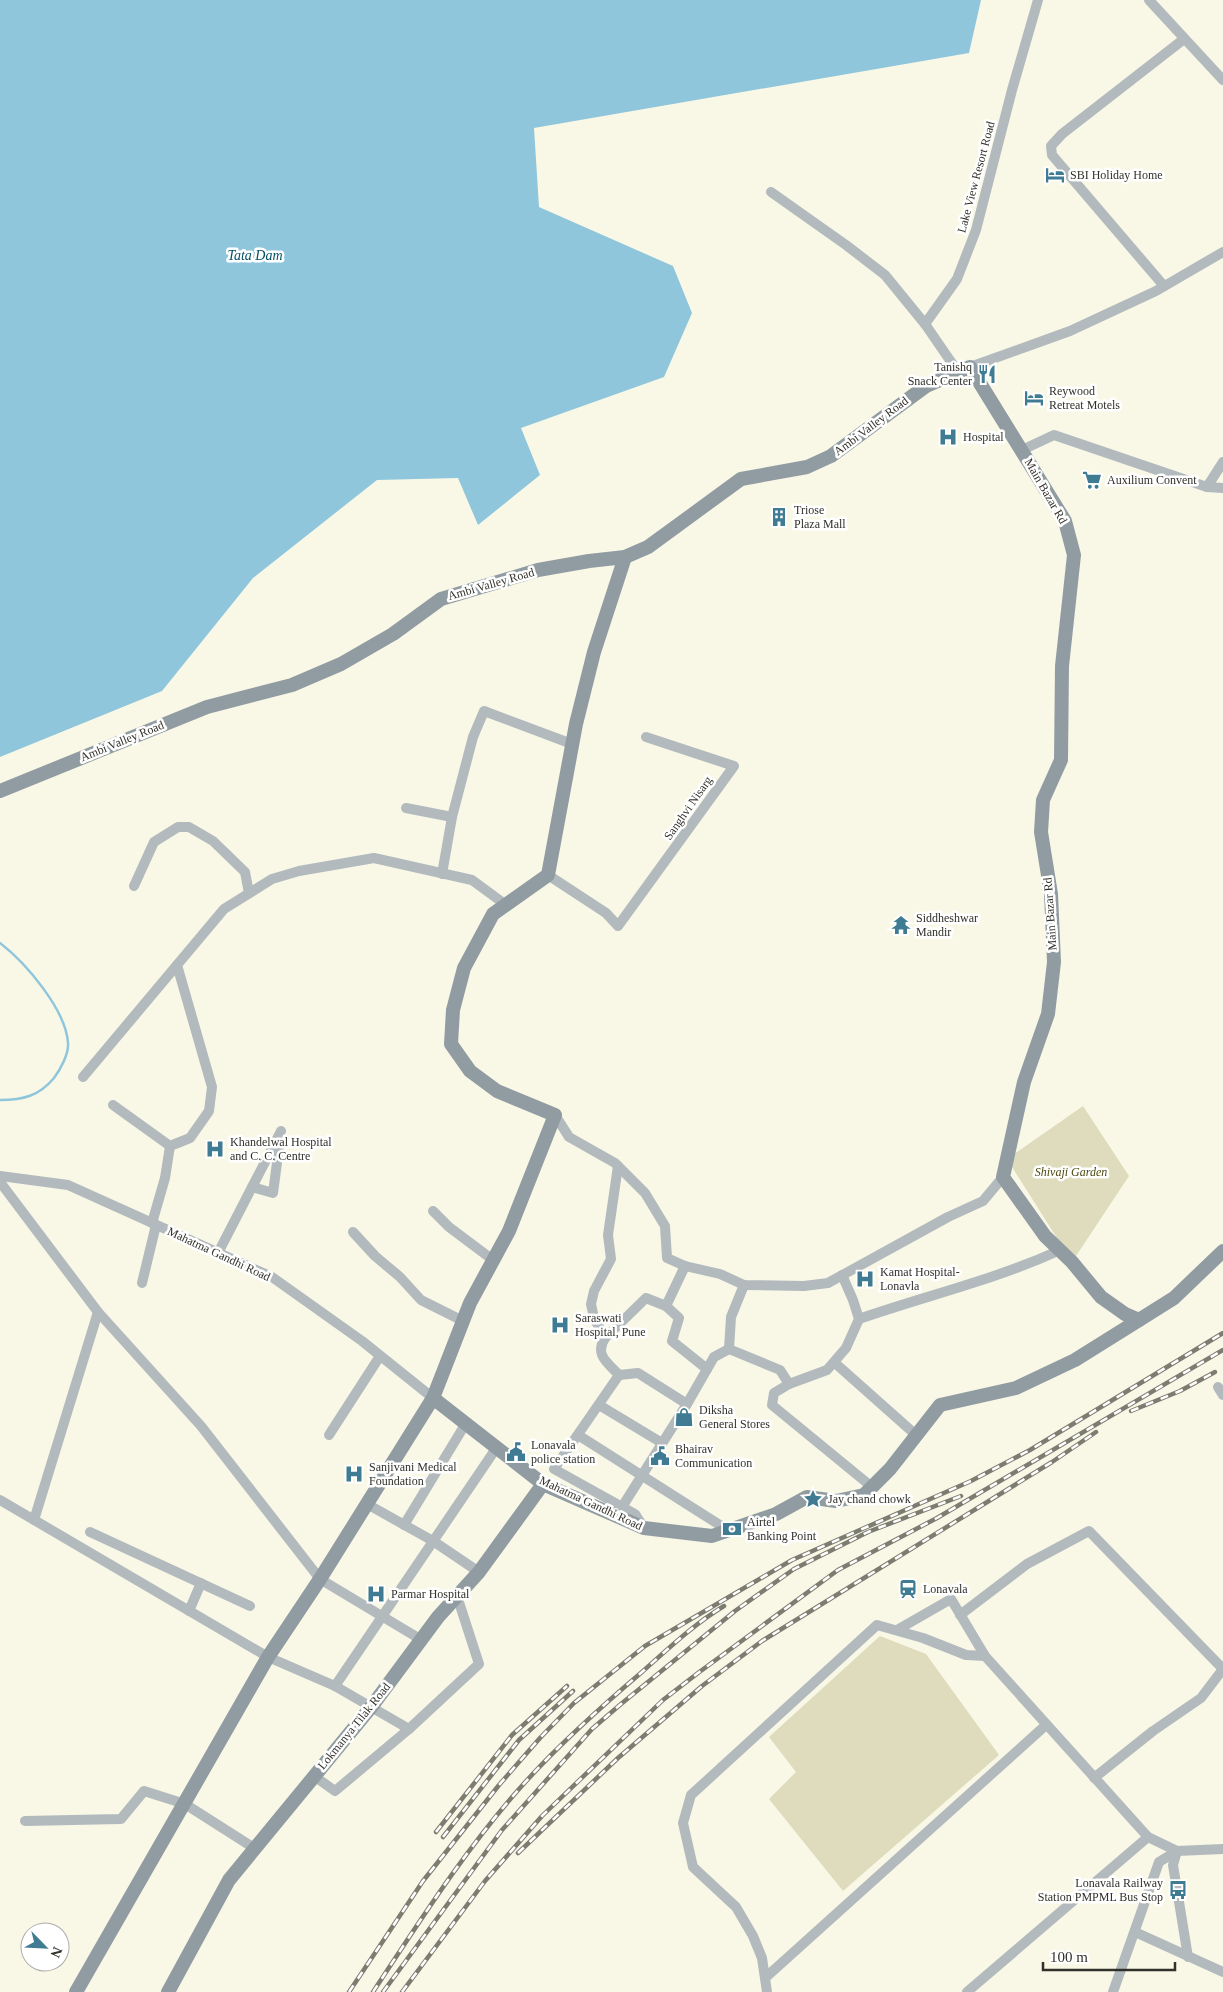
<svg xmlns="http://www.w3.org/2000/svg" width="1223" height="1992" font-family="'Times New Roman',serif">
  <style>
    .green { fill: #dedcbd }
    .water { fill: #90c6dc }
    .lines { fill: none; stroke-linecap: round; stroke-linejoin: round }
    .stream { stroke: #90c6dc; stroke-width: 2.5 }
    .street { stroke: #b2babe; stroke-width: 10 }
    .secondary { stroke: #919ca2; stroke-width: 14 }
    .rail-casing { stroke: #7d7c71; stroke-width: 4.5 }
    .rail { stroke: #fff; stroke-width: 2.5; stroke-dasharray: 8; stroke-linecap: butt }
    .labels { text-anchor: middle; stroke-width: 5; stroke-linejoin: round; paint-order: stroke }
    .poi-label { font-size: 12px; fill: #31302a; stroke: #fff; text-anchor: start }
    .street-label { font-size: 12px; fill: #31302a; stroke: #fff }
    .park-label { font-size: 12px; font-style: italic; fill: #4c480e; stroke: #fff }
    .water-label { font-size: 14px; font-style: italic; fill: #045067; stroke: #fff }
  </style>
  <rect width="100%" height="100%" fill="#f9f8e6"/>
  <g class="green">
    <path d="M1083,1106L1129,1176L1072,1262L1007,1159Z"/>
    <path d="M880,1636L926,1654L999,1755L843,1891L769,1799L796,1772L769,1737Z"/>
  </g>
  <path class="water" d="M0,0H981L969,53L534,128L539,207L673,266L692,313L664,377L521,428L540,475L478,525L458,478L377,480L253,578L162,691L0,757Z"/>
  <g class="lines">
    <path class="stream" d="M0,943C26,963 66,1010 68,1043C69,1054 60,1070 54,1078C39,1096 23,1100 0,1100"/>
    <g class="street">
      <path d="M1149,0L1223,80"/>
      <path d="M771,192L846,245L885,275L925,324"/>
      <path d="M1164,286L1052,155L1051,146L1062,134L1184,39"/>
      <path d="M970,367L1070,331L1156,291L1223,252"/>
      <path d="M958,372L925,324L957,279L976,230L1012,90L1038,0"/>
      <path d="M1022,450L1054,435L1207,487L1223,462"/>
      <path d="M1207,487L1223,488"/>
      <path d="M406,808L452,817"/>
      <path d="M442,874L452,817L473,737L484,711L572,744"/>
      <path d="M548,875L606,913L618,926L734,766L646,737"/>
      <path d="M134,886L154,842L178,827H189L213,841L245,872L249,893"/>
      <path d="M83,1077L224,909L272,879L299,871L374,858L472,880L506,905"/>
      <path d="M113,1105L170,1146"/>
      <path d="M555,1115L569,1137L615,1163L645,1193L665,1226L667,1258L685,1266L720,1274L744,1285L804,1286L828,1283L948,1217L983,1201L1003,1177"/>
      <path d="M618,1166L608,1235L611,1259L594,1291L591,1304L594,1318L605,1338C594,1355 608,1363 619,1375L554,1469L635,1514L644,1528"/>
      <path d="M0,1176L68,1185L272,1277L362,1341L433,1398"/>
      <path d="M0,1182L98,1312L201,1426L320,1579L420,1639"/>
      <path d="M252,1187L273,1193L280,1140"/>
      <path d="M433,1211L449,1227L493,1260"/>
      <path d="M152,1223L165,1178L170,1146L190,1138L209,1111L212,1087L177,965"/>
      <path d="M353,1232L375,1256L400,1277L421,1300L463,1321"/>
      <path d="M218,1253L281,1131"/>
      <path d="M142,1283L156,1225"/>
      <path d="M744,1285L731,1317L729,1349L780,1370L789,1384L827,1370L846,1348L859,1319L853,1300L842,1275"/>
      <path d="M666,1306L679,1318L672,1341L707,1369"/>
      <path d="M859,1319C925,1296 994,1280 1058,1251"/>
      <path d="M605,1338L646,1298L666,1306L685,1266"/>
      <path d="M835,1363L916,1435"/>
      <path d="M619,1375L638,1373L687,1404L622,1507"/>
      <path d="M789,1384L774,1393L772,1405L872,1487"/>
      <path d="M1218,1387L1223,1395"/>
      <path d="M687,1404L714,1357L729,1349"/>
      <path d="M599,1405L662,1443"/>
      <path d="M329,1435L380,1356"/>
      <path d="M578,1435L726,1529"/>
      <path d="M0,1500L268,1657L335,1686L409,1729"/>
      <path d="M367,1504L433,1541L479,1572"/>
      <path d="M34,1520L98,1312"/>
      <path d="M404,1525L466,1423"/>
      <path d="M90,1532L250,1606"/>
      <path d="M189,1611L201,1583"/>
      <path d="M960,1615L1027,1564L1089,1531L1223,1669L1201,1698L1153,1731L1094,1778"/>
      <path d="M897,1630L951,1599L985,1656"/>
      <path d="M335,1686L497,1447"/>
      <path d="M314,1776L335,1791L409,1729L479,1664L457,1596"/>
      <path d="M25,1821L121,1819L144,1791L185,1804L254,1848"/>
      <path d="M1177,1851L1173,1865L1188,1957"/>
      <path d="M1135,1932L1223,1972"/>
      <path d="M765,1978L1046,1725"/>
      <path d="M767,1992L762,1958L753,1936L736,1907L693,1867L683,1823L691,1795L877,1625L923,1638L966,1655L985,1656L1148,1837L1177,1851L1223,1849"/>
      <path d="M967,1992L1148,1837"/>
      <path d="M1113,1992L1159,1862L1177,1851"/>
    </g>
    <g class="secondary">
      <path d="M0,791L207,707L292,685L341,664L393,634L441,599L538,570L589,561L625,557L648,547L741,479L807,467L831,456L926,386L970,367L1065,521L1074,555L1062,666L1061,760L1043,800L1041,832L1051,894L1054,962L1048,1014L1024,1082L1003,1177L1045,1236L1072,1262L1101,1297L1125,1314L1139,1320L1174,1298L1223,1251"/>
      <path d="M433,1398L543,1484L644,1528L712,1536L776,1514L807,1497L836,1501L864,1495L890,1469L940,1405L1016,1388L1075,1360L1139,1320"/>
      <path d="M76,1992L268,1657L320,1579L433,1398L470,1303L509,1231L555,1115L497,1091L470,1071L451,1044L453,1010L464,968L493,914L548,875L576,724L594,652L625,557"/>
      <path d="M168,1992L229,1880L372,1706L438,1617L479,1572L543,1484"/>
    </g>
    <g class="rail-casing">
      <g id="rail">
        <path d="M1131,1411L1180,1391L1215,1372"/>
        <path d="M436,1832L512,1735L567,1686"/>
        <path d="M443,1837L519,1740L573,1691"/>
        <path d="M518,1853L618,1758L702,1686L762,1641L1052,1462L1096,1432"/>
        <path d="M349,1992L423,1881L499,1785L540,1738L574,1703L645,1646L792,1560L971,1481L1030,1450L1223,1333"/>
        <path d="M373,1992C421,1919 470,1842 529,1778C564,1740 602,1706 642,1672C668,1649 694,1624 724,1606"/>
        <path d="M383,1992L502,1830L592,1729L621,1704L735,1611L794,1569L868,1532L961,1496"/>
        <path d="M402,1992L485,1881L542,1816L663,1700L698,1673L838,1570L937,1518L1223,1350"/>
      </g>
    </g>
    <use href="#rail" class="rail"/>
  </g>
  <defs>
    <g id="hotel-bare" transform="scale(1.5)"><path d="M-6-4.5h1.5V1H6V5H4.5V3h-9V5H-6ZM-4 0a1.8 1.8 0 1 1 3.6 0ZM.5 0V-2.5h3Q6-2.5 6 0Z" fill="#3f7b92" stroke="#fff" stroke-width="2.5" paint-order="stroke"/></g>
    <g id="restaurant-bare" transform="scale(1.5)"><path d="M-5-6h1v4h1v-4h1v4h1v-4h1v5L-1.5 .5V6h-2V.5L-5-1ZM5-6V6H3V1.5H1.5Q1.5-4 5-6Z" fill="#3f7b92" stroke="#fff" stroke-width="2.5" paint-order="stroke"/></g>
    <g id="hospital-bare" transform="scale(1.5)"><path d="M-5-5h3v3.5h4V-5h3V5h-3V1.5h-4V5h-3Z" fill="#3f7b92" stroke="#fff" stroke-width="2.5" paint-order="stroke"/></g>
    <g id="supermarket-bare" transform="scale(1.5)"><path d="M-6-5.5h2.5l.6 2H6L4.5 2H-2.5L-4.4-4H-6ZM-1.5 3.2a1.3 1.3 0 1 0 .1 0ZM3 3.2a1.3 1.3 0 1 0 .1 0Z" fill="#3f7b92" stroke="#fff" stroke-width="2.5" paint-order="stroke"/></g>
    <g id="building-bare" transform="scale(1.5)"><path d="M-4-6H4V6H1V3H-1V6H-4ZM-2.5-4.3h1.7v1.8h-1.7ZM.8-4.3h1.7v1.8H.8ZM-2.5-1h1.7V.8h-1.7ZM.8-1h1.7V.8H.8Z" fill="#3f7b92" stroke="#fff" stroke-width="2.5" paint-order="stroke"/></g>
    <g id="temple-bare" transform="scale(1.5)"><path d="M0-6L5-2H3V0L6.5 2.5H4V6H1.5V3h-3V6H-4V2.5H-6.5L-3 0V-2H-5Z" fill="#3f7b92" stroke="#fff" stroke-width="2.5" paint-order="stroke"/></g>
    <g id="shop-bare" transform="scale(1.5)"><path d="M-5-2.5h2.3a2.7 3.5 0 0 1 5.4 0H5L5.5 6h-11ZM-1.5-2.5h3a1.5 2.3 0 0 0-3 0Z" fill="#3f7b92" stroke="#fff" stroke-width="2.5" paint-order="stroke"/></g>
    <g id="civic-bare" transform="scale(1.5)"><path d="M-.6-6.5H3V-4.5H.6V-3L4-1V1h2V6H-6V1h2V-1L-.6-3ZM-1.2 2.5V6h2.4V2.5Z" fill="#3f7b92" stroke="#fff" stroke-width="2.5" paint-order="stroke"/></g>
    <g id="sight-bare" transform="scale(1.5)"><path d="M0-6L1.8-2.2L6-1.7L2.9 1.2L3.7 5.4L0 3.3L-3.7 5.4L-2.9 1.2L-6-1.7L-1.8-2.2Z" fill="#3f7b92" stroke="#fff" stroke-width="2.5" paint-order="stroke"/></g>
    <g id="bank-bare" transform="scale(1.5)"><path d="M-6-4H6V4H-6ZM0-2.3a2.3 2.3 0 1 0 0 4.6a2.3 2.3 0 1 0 0-4.6Z" fill="#3f7b92" stroke="#fff" stroke-width="2.5" paint-order="stroke"/></g>
    <g id="station-bare" transform="scale(1.5)"><path d="M-3-6H3Q5-6 5-4V2Q5 4 3 4L4.5 6H3L1.5 4h-3L-3 6H-4.5L-3 4Q-5 4-5 2V-4Q-5-6-3-6ZM-3.5-4v3h7v-3ZM-3.5 1v1.5H-2V1ZM2 1v1.5H3.5V1Z" fill="#3f7b92" stroke="#fff" stroke-width="2.5" paint-order="stroke"/></g>
    <g id="bus-bare" transform="scale(1.5)"><path d="M-5-6H5V4H4V6H2V4H-2V6H-4V4H-5ZM-3.5-4V0h7V-4ZM-3.5 1.2v1.5H-2V1.2ZM2 1.2v1.5H3.5V1.2Z" fill="#3f7b92" stroke="#fff" stroke-width="2.5" paint-order="stroke"/></g>
  </defs>
  <g fill-rule="evenodd">
    <use href="#hotel-bare" x="1055" y="175"/>
    <use href="#restaurant-bare" x="987" y="374"/>
    <use href="#hotel-bare" x="1034" y="398"/>
    <use href="#hospital-bare" x="948" y="437"/>
    <use href="#supermarket-bare" x="1092" y="480"/>
    <use href="#building-bare" x="779" y="517"/>
    <use href="#temple-bare" x="901" y="925"/>
    <use href="#hospital-bare" x="215" y="1149"/>
    <use href="#hospital-bare" x="865" y="1279"/>
    <use href="#hospital-bare" x="560" y="1325"/>
    <use href="#shop-bare" x="684" y="1417"/>
    <use href="#civic-bare" x="516" y="1452"/>
    <use href="#civic-bare" x="660" y="1456"/>
    <use href="#hospital-bare" x="354" y="1474"/>
    <use href="#sight-bare" x="813" y="1499"/>
    <use href="#bank-bare" x="732" y="1529"/>
    <use href="#station-bare" x="908" y="1589"/>
    <use href="#hospital-bare" x="376" y="1594"/>
    <use href="#bus-bare" x="1178" y="1890"/>
  </g>
  <g class="labels">
    <g class="poi-label">
      <text x="1070" y="179">SBI Holiday Home</text>
      <text x="972" y="371" text-anchor="end">Tanishq<tspan x="972" dy="14">Snack Center</tspan></text>
      <text x="1049" y="395">Reywood<tspan x="1049" dy="14">Retreat Motels</tspan></text>
      <text x="963" y="441">Hospital</text>
      <text x="1107" y="484">Auxilium Convent</text>
      <text x="794" y="514">Triose<tspan x="794" dy="14">Plaza Mall</tspan></text>
      <text x="916" y="922">Siddheshwar<tspan x="916" dy="14">Mandir</tspan></text>
      <text x="230" y="1146">Khandelwal Hospital<tspan x="230" dy="14">and C. C. Centre</tspan></text>
      <text x="880" y="1276">Kamat Hospital-<tspan x="880" dy="14">Lonavla</tspan></text>
      <text x="575" y="1322">Saraswati<tspan x="575" dy="14">Hospital, Pune</tspan></text>
      <text x="699" y="1414">Diksha<tspan x="699" dy="14">General Stores</tspan></text>
      <text x="531" y="1449">Lonavala<tspan x="531" dy="14">police station</tspan></text>
      <text x="675" y="1453">Bhairav<tspan x="675" dy="14">Communication</tspan></text>
      <text x="369" y="1471">Sanjivani Medical<tspan x="369" dy="14">Foundation</tspan></text>
      <text x="828" y="1503">Jay chand chowk</text>
      <text x="747" y="1526">Airtel<tspan x="747" dy="14">Banking Point</tspan></text>
      <text x="923" y="1593">Lonavala</text>
      <text x="391" y="1598">Parmar Hospital</text>
      <text x="1163" y="1887" text-anchor="end">Lonavala Railway<tspan x="1163" dy="14">Station PMPML Bus Stop</tspan></text>
    </g>
    <g class="street-label">
      <text transform="translate(976 177) rotate(-75)" y="4">Lake View Resort Road</text>
      <text transform="translate(871 426) rotate(-37)" y="4">Ambi Valley Road</text>
      <text transform="translate(1046 491) rotate(60)" y="4">Main Bazar Rd</text>
      <text transform="translate(491 584) rotate(-16)" y="4">Ambi Valley Road</text>
      <text transform="translate(122 741) rotate(-22)" y="4">Ambi Valley Road</text>
      <text transform="translate(688 808) rotate(-55)" y="4">Sanghvi Nisarg</text>
      <text transform="translate(1050 914) rotate(-94)" y="4">Main Bazar Rd</text>
      <text transform="translate(219 1254) rotate(25)" y="4">Mahatma Gandhi Road</text>
      <text transform="translate(591 1503) rotate(25)" y="4">Mahatma Gandhi Road</text>
      <text transform="translate(354 1726) rotate(-51)" y="4">Lokmanya Tilak Road</text>
    </g>
    <g class="park-label">
      <text x="1071" y="1176">Shivaji Garden</text>
    </g>
    <g class="water-label">
      <text x="255" y="260">Tata Dam</text>
    </g>
  </g>
  <g transform="translate(45 1947) rotate(114)"><circle r="24" fill="#ffffff" stroke="#adacaa"/>
  <path d="M0-4L9 19L0 12L-9 19Z" fill="#3f7b92"/>
  <text y="-8" font-size="14" font-weight="bold" text-anchor="middle" fill="#31302a">N</text>
  </g>
  <path d="M1043 1962v8h132v-8" fill="none" stroke="#31302a" stroke-width="2.5"/>
  <text x="1050" y="1962" font-size="15" fill="#31302a" stroke="#ffffff" stroke-width="4" paint-order="stroke">100 m</text>
</svg>
